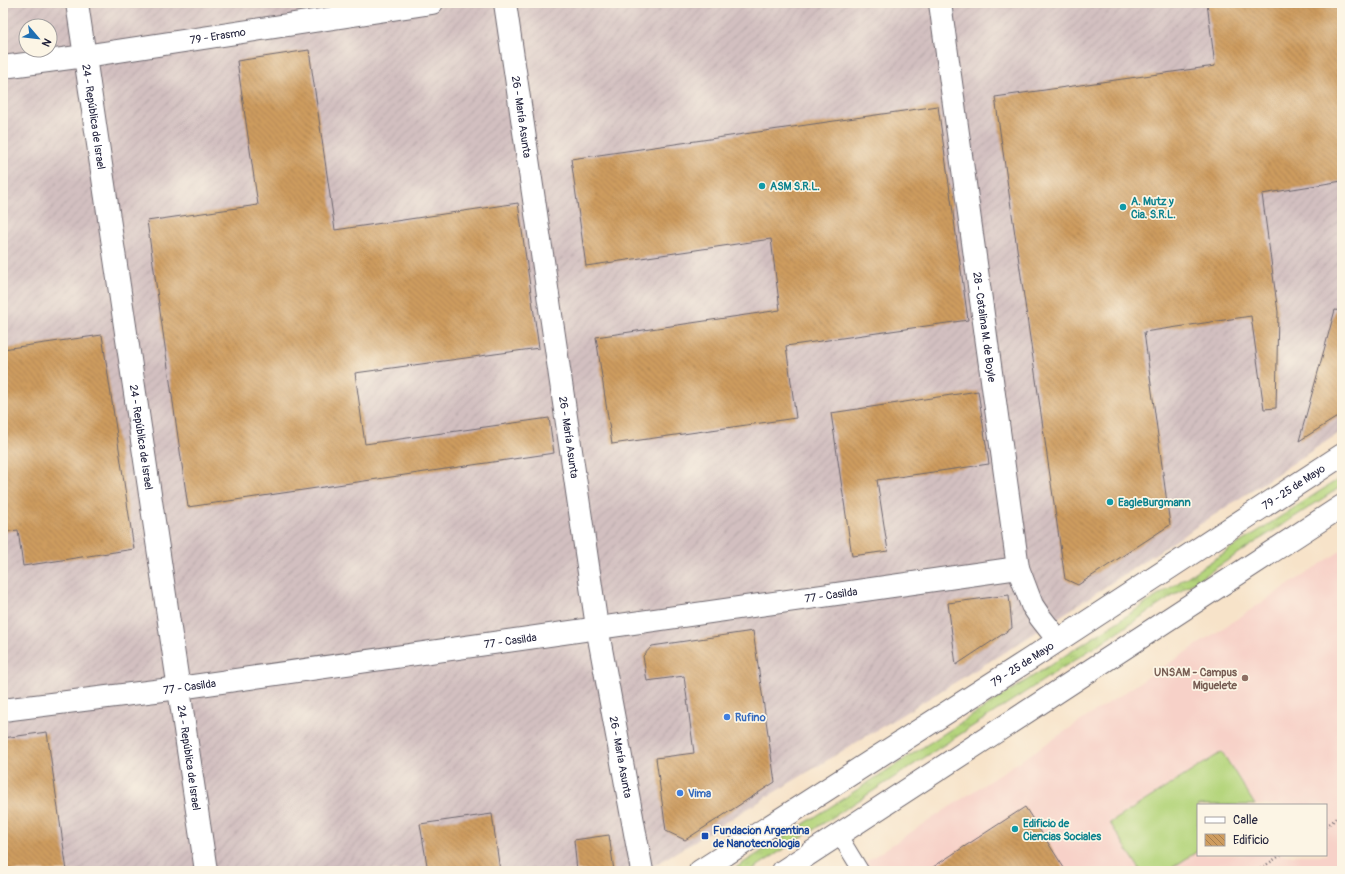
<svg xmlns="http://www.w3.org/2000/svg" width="1345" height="874" font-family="Pangolin,sans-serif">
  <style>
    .built { fill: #f7d1c8; fill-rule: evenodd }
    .industrial { fill: url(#industrial-furrows); fill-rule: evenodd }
    .grass { fill: url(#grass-tufts); stroke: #6c7c5c }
    .garden { fill: #b5d57d; stroke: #6c7c5c }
    .building { fill: url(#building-back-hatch) }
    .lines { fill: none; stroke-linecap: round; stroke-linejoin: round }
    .lane-casing { stroke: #6d666d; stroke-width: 17 }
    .street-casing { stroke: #6d666d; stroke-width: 24 }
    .secondary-casing { stroke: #6d666d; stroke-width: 24 }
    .path { stroke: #6d666d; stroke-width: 2.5; stroke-dasharray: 1 3; stroke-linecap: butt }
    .lane { stroke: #fff; stroke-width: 15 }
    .street { stroke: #fff; stroke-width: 22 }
    .secondary { stroke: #fff; stroke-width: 22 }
    .culture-dot { fill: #0f9aa8; stroke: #fcf5e5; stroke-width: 1.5 }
    .education-dot { fill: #8d6e63; stroke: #fcf5e5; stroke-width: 1.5 }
    .shop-dot { fill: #3f7fe0; stroke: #fcf5e5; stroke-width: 1.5 }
    .transit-dot { fill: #1a4fb4; stroke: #fcf5e5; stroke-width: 1.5 }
    .labels { text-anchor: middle; stroke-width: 3.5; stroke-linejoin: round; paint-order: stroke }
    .street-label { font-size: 11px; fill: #22223b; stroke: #fcf5e5 }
    .culture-label { font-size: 11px; font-weight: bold; fill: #0d838f; stroke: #fcf5e5; text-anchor: start }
    .education-label { font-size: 11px; font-weight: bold; fill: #785e54; stroke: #fcf5e5; text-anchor: end }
    .shop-label { font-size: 11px; font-weight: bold; fill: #366cbe; stroke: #fcf5e5; text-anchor: start }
    .transit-label { font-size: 11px; font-weight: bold; fill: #164399; stroke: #fcf5e5; text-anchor: start }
  </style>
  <defs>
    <pattern id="industrial-furrows" width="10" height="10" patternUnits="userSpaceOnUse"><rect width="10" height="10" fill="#d2bfc0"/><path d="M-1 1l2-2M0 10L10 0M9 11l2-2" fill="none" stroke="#b4a4a6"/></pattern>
    <pattern id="grass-tufts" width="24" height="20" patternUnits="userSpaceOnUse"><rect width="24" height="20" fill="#b5d57d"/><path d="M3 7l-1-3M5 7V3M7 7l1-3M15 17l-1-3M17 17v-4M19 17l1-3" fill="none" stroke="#9bb76d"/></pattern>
    <pattern id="building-back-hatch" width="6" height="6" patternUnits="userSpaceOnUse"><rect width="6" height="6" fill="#ce9c5f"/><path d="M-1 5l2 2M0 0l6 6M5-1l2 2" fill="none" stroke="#a77f50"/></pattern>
  </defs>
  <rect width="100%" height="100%" fill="#fcf5e5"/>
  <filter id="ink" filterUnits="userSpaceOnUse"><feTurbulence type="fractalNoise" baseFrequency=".025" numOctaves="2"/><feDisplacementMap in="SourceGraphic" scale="8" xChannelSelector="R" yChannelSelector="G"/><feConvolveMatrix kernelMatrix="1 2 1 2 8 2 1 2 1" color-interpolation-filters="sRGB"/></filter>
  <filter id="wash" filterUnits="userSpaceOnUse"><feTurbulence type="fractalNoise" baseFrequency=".012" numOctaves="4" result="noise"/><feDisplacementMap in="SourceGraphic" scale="16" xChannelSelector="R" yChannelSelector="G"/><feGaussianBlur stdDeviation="0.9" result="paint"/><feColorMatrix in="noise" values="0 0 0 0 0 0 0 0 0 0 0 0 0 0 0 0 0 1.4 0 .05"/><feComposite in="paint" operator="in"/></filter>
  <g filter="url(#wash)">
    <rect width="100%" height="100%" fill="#f7e3c9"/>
    <path class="built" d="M1342,550V871H852L858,867ZM1198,805H1326V855H1198Z"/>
    <path class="industrial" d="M3,3H1342V431L1018,644L645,871H3ZM26,26H50V50H26Z"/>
    <path class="grass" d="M1342,477V486L750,871H731Z"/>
    <path class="garden" d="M1222,752L1255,805H1198V851L1167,871H1141L1110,823Z"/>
    <g id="blocks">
      <g class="building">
        <path d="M1207,3H1342V181L1262,194L1278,312L1276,408L1264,409L1251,316L1144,332L1170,525L1078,585L1065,579L995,97L1215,66Z"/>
        <path d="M309,50L335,230L518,203L539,348L355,373L365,444L549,418L554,453L188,507L147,221L258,205L237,61Z"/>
        <path d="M938,106L968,320L786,346L796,418L612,444L596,337L780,310L771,239L586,266L571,159Z"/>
        <path d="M1335,310L1342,311V414L1299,441Z"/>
        <path d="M102,335L134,549L23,566L18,530L3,532V349Z"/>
        <path d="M978,391L989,464L877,480L888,551L852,556L831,413Z"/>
        <path d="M1009,595L1012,628L956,665L948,603Z"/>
        <path d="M753,631L775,782L685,840L666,831L656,758L694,753L684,676L647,681L643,656L652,646Z"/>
        <path d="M47,732L67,871H3V738Z"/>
        <path d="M1025,807L1066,871H927Z"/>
        <path d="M492,814L500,871H428L420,824Z"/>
        <path d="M609,835L614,871H577L574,840Z"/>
      </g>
    </g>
  </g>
  <g filter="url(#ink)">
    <use href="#blocks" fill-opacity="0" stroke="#6d666d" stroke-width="1"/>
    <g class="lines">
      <g class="lane-casing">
        <path id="lane" d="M839,835L861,871"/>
      </g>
      <g class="street-casing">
        <g id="street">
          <path id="s1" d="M77,3L206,871"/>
          <path id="s2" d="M505,3L597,627L642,871"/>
          <path id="s3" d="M940,3L1018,568L1032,605L1040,617L1058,640"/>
          <path id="s4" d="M3,67L85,56L432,3"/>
          <path id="s5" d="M3,710L179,688L1018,568"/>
        </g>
      </g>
      <g class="secondary-casing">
        <g id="secondary">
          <path id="s6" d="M700,871L1030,659L1342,455"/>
          <path d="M783,871L1342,506"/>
        </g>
      </g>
      <g class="path">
        <path d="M1326,826L1342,815"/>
        <path d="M1257,871L1281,855"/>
      </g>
      <use href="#lane" class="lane"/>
      <use href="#street" class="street"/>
      <use href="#secondary" class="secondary"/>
    </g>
  </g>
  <g class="culture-dot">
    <circle cx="762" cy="186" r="4"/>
    <circle cx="1123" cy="207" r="4"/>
    <circle cx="1110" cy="502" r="4"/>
    <circle cx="1015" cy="829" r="4"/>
  </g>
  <circle class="education-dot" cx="1245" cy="678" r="4"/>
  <g class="shop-dot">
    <circle cx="727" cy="717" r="4"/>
    <circle cx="680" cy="793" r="4"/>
  </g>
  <rect class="transit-dot" x="701" y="832" width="8" height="8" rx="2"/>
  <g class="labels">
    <g class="street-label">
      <text dy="4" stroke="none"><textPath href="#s4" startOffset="217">79 - Erasmo</textPath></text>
      <text dy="4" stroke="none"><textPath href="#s1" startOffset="115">24 - República de Israel</textPath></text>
      <text dy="4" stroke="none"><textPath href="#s2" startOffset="115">26 - María Asunta</textPath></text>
      <text dy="4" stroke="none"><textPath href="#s3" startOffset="327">28 - Catalina M. de Boyle</textPath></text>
      <text dy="4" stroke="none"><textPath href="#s1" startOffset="439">24 - República de Israel</textPath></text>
      <text dy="4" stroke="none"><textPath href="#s2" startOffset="439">26 - María Asunta</textPath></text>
      <text dy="4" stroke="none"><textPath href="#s6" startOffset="707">79 - 25 de Mayo</textPath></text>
      <text dy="4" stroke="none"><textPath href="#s5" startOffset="836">77 - Casilda</textPath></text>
      <text dy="4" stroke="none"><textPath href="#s5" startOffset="512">77 - Casilda</textPath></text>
      <text dy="4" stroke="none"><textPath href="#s6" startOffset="383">79 - 25 de Mayo</textPath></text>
      <text dy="4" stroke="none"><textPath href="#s5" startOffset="188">77 - Casilda</textPath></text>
      <text dy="4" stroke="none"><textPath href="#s1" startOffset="763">24 - República de Israel</textPath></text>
      <text dy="4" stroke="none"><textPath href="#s2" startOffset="763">26 - María Asunta</textPath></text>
    </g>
    <g class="culture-label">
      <text x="770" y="190">ASM S.R.L.</text>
      <text x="1131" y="205">A. Mutz y<tspan x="1131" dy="13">Cia. S.R.L.</tspan></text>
      <text x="1118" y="506">EagleBurgmann</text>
      <text x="1023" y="827">Edificio de<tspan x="1023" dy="13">Ciencias Sociales</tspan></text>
    </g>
    <g class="education-label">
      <text x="1237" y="676">UNSAM - Campus<tspan x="1237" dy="13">Miguelete</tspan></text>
    </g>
    <g class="shop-label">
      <text x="735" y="721">Rufino</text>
      <text x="688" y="797">Vima</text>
    </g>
    <g class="transit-label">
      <text x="713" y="834">Fundacion Argentina<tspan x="713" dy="13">de Nanotecnologia</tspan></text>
    </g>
  </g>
  <rect width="1345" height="874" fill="none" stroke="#fcf5e5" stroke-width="16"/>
  <rect x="1197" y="804" width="130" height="52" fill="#fcf5e5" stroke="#a5a1a1"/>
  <rect x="1205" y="817" width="20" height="6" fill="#ffffff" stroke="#a5a1a1"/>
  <text x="1233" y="824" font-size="12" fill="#22223b">Calle</text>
  <rect x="1205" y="834" width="20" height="12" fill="url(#building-back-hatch)" stroke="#a5a1a1"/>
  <text x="1233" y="844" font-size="12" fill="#22223b">Edificio</text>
  <g transform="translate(38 38) rotate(118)"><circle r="19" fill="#fcf5e5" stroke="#a5a1a1"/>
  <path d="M0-3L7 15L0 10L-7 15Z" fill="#1f6fb2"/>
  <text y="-6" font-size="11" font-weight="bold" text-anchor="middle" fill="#22223b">N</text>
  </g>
</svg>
